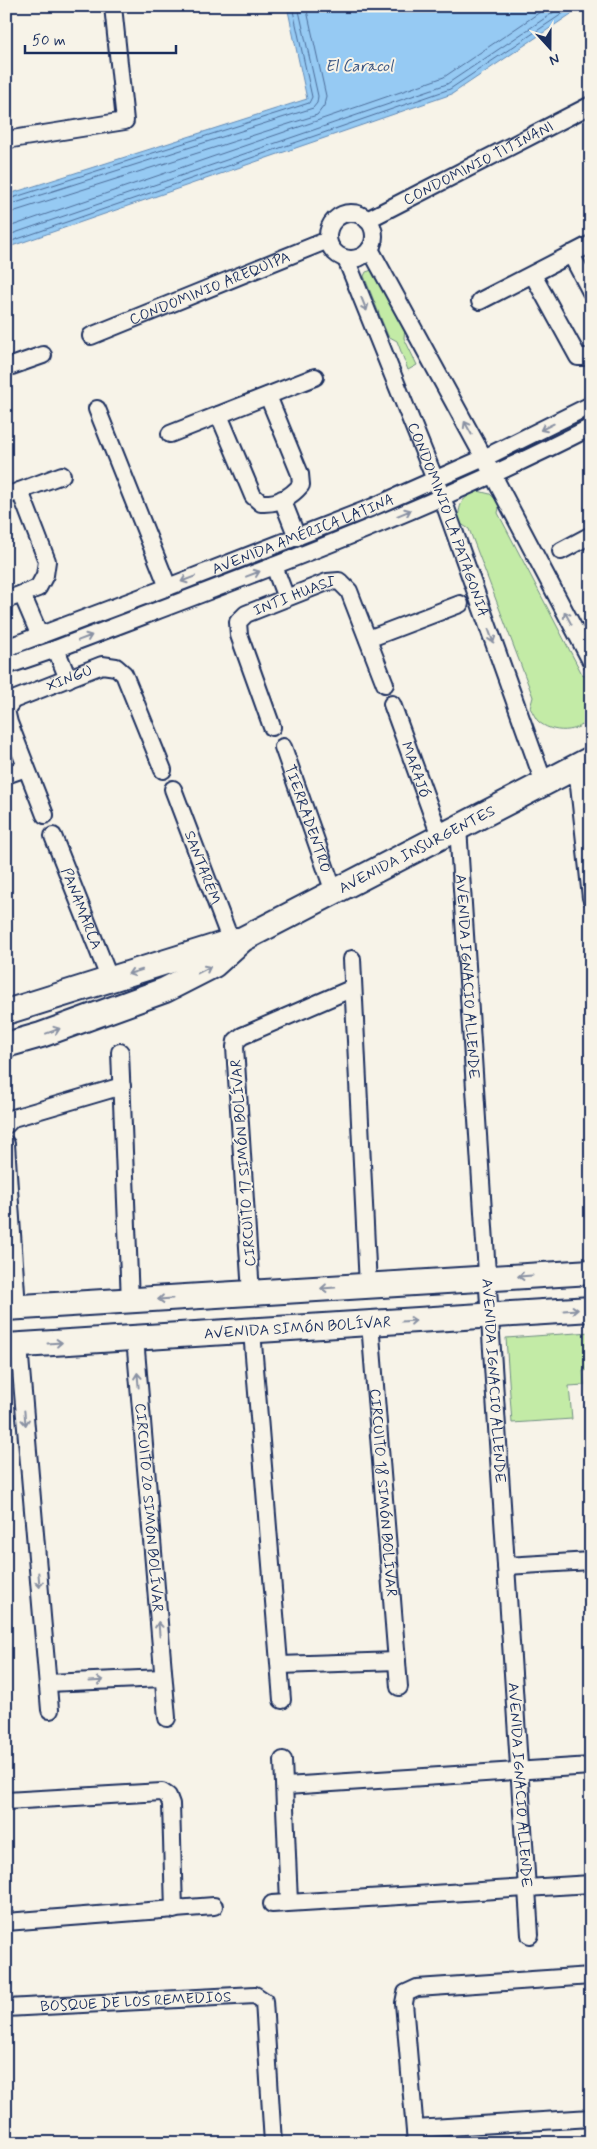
<svg xmlns="http://www.w3.org/2000/svg" width="597" height="2149" font-family="Mynerve,sans-serif">
  <style>
    .green { fill: #c3eba6; stroke: #6f8d82 }
    .water { fill: #96caf3; stroke: #658cb7 }
    .lines { fill: none; stroke-linecap: round; stroke-linejoin: round }
    .shore { stroke: #4c6d9a; stroke-width: 1 }
    .street-casing { stroke: #1b2f5e; stroke-width: 20 }
    .secondary-casing { stroke: #1b2f5e; stroke-width: 28 }
    .street { stroke: #f7f3e8; stroke-width: 16 }
    .secondary { stroke: #f7f3e8; stroke-width: 24 }
    .oneway { stroke: #8991a3 }
    .labels { text-anchor: middle; stroke-width: 4; stroke-linejoin: round; paint-order: stroke }
    .street-label { font-size: 15px; fill: #1b2f5e; stroke: #f7f3e8 }
    .water-label { font-size: 16px; font-style: italic; fill: #3a5683; stroke: #f7f3e8 }
  </style>
  <rect width="100%" height="100%" fill="#f7f3e8"/>
  <filter id="ink" filterUnits="userSpaceOnUse"><feTurbulence type="fractalNoise" baseFrequency=".02" numOctaves="2"/><feDisplacementMap in="SourceGraphic" scale="10" xChannelSelector="R" yChannelSelector="G"/><feConvolveMatrix kernelMatrix="1 2 1 2 8 2 1 2 1" color-interpolation-filters="sRGB"/></filter>
  <g filter="url(#ink)">
    <g class="green">
      <path d="M372,270L377,272L405,327L404,338L417,365L408,370L397,341L388,336L364,276L366,272Z"/>
      <path d="M478,491L490,494L500,503L498,513L582,674L591,678C591,690 594,707 589,717C581,734 551,734 538,721C535,718 533,712 530,708L533,697L469,529L458,522C459,505 461,497 478,491Z"/>
      <path d="M591,1332V1370L583,1371L584,1385L569,1386L572,1419L512,1423L506,1338Z"/>
    </g>
    <path class="water" d="M287,6H583L452,94L6,248V195L307,99Z"/>
    <g class="lines">
      <g class="shore">
        <path d="M6,200L309,103L312,97L292,6"/>
        <path d="M6,206L313,108L317,103L318,96L298,6"/>
        <path d="M6,214L317,115L324,106L326,96L306,6"/>
        <path d="M6,228L444,77L549,6"/>
        <path d="M6,236L447,84L563,6"/>
        <path d="M6,243L450,89L574,6"/>
      </g>
      <g class="street-casing">
        <g id="street">
          <path d="M6,140L125,121L113,6"/>
          <circle cx="351" cy="236" r="23"/>
          <path id="s1" d="M367,220L591,105"/>
          <path d="M370,249L484,458L591,661"/>
          <path d="M571,254L591,292"/>
          <path id="s2" d="M346,259L442,497L544,783"/>
          <path d="M533,275L578,357H591"/>
          <path d="M480,301L591,244"/>
          <path id="s3" d="M91,336L328,240"/>
          <path d="M6,368L43,355"/>
          <path d="M97,409L168,587"/>
          <path d="M219,415L253,496L261,503C278,504 290,498 301,485L300,474L268,396"/>
          <path d="M170,434L315,377"/>
          <path d="M6,496L62,475"/>
          <path d="M282,499L297,537"/>
          <path d="M561,551L591,535"/>
          <path d="M274,566L286,598"/>
          <path d="M22,594L40,636"/>
          <path d="M6,600L38,588L45,575L47,561L20,491"/>
          <path d="M368,639L460,604"/>
          <path id="s4" d="M6,648L168,587L373,507L484,458L591,405"/>
          <path d="M56,649L68,679"/>
          <path d="M6,666L56,649C236,580 419,515 591,427"/>
          <path id="s5" d="M392,704L440,836"/>
          <path id="s6" d="M6,709L13,700L102,665L116,667L124,674L163,770"/>
          <path d="M6,710L9,723L45,815"/>
          <path id="s7" d="M272,727L239,635L238,622L246,614L327,582L339,581L349,591L385,684"/>
          <path id="s8" d="M283,747L334,892"/>
          <path d="M577,767L591,898"/>
          <path d="M6,775L26,768"/>
          <path id="s9" d="M173,789L233,947"/>
          <path id="s10" d="M458,827L530,1935"/>
          <path id="s11" d="M53,836L110,980"/>
          <path d="M352,959L368,1286"/>
          <path d="M120,1052L130,1301"/>
          <path d="M6,1125L13,1118L122,1086"/>
          <path d="M6,1144L17,1308"/>
          <path d="M251,1293L235,1047L236,1041L242,1036L353,988"/>
          <path id="s12" d="M370,1323L399,1687"/>
          <path d="M252,1331L282,1700"/>
          <path id="s13" d="M135,1338L167,1718"/>
          <path d="M19,1346L50,1710"/>
          <path d="M506,1566L591,1561"/>
          <path d="M280,1665L397,1661"/>
          <path d="M48,1683L163,1678"/>
          <path d="M283,1760L289,1902"/>
          <path d="M286,1786L591,1766"/>
          <path d="M6,1801L162,1792L168,1796L171,1804L174,1910"/>
          <path d="M272,1904L591,1884"/>
          <path d="M6,1922L214,1906"/>
          <path id="s14" d="M6,2008L255,1995L264,2001L273,2143"/>
          <path d="M415,2129L591,2118"/>
          <path d="M416,2143L404,2003L406,1993L417,1988L591,1976"/>
        </g>
      </g>
      <g class="secondary-casing">
        <g id="secondary">
          <path d="M6,1012L236,940"/>
          <path id="s15" d="M6,1045L41,1035L165,990L214,965L243,939L591,759"/>
          <path d="M6,1308L591,1272"/>
          <path id="s16" d="M6,1346L591,1309"/>
        </g>
      </g>
      <use href="#street" class="street"/>
      <use href="#secondary" class="secondary"/>
    </g>
    <defs><path id="oneway-shaft" d="M-6 0H5M1.5-3L5.5 0L1.5 3" fill="none" stroke-width="1.6" stroke-linecap="round" stroke-linejoin="round" transform="scale(1.25)"/></defs>
    <g class="oneway">
      <use href="#oneway-shaft" transform="translate(364 304) rotate(68)"/>
      <use href="#oneway-shaft" transform="translate(547 427) rotate(154)"/>
      <use href="#oneway-shaft" transform="translate(468 428) rotate(-119)"/>
      <use href="#oneway-shaft" transform="translate(404 513) rotate(-23)"/>
      <use href="#oneway-shaft" transform="translate(253 574) rotate(-21)"/>
      <use href="#oneway-shaft" transform="translate(188 579) rotate(159)"/>
      <use href="#oneway-shaft" transform="translate(568 618) rotate(-118)"/>
      <use href="#oneway-shaft" transform="translate(491 636) rotate(70)"/>
      <use href="#oneway-shaft" transform="translate(85 638) rotate(-21)"/>
      <use href="#oneway-shaft" transform="translate(204 970) rotate(-27)"/>
      <use href="#oneway-shaft" transform="translate(135 972) rotate(163)"/>
      <use href="#oneway-shaft" transform="translate(53 1031) rotate(-20)"/>
      <use href="#oneway-shaft" transform="translate(525 1276) rotate(176)"/>
      <use href="#oneway-shaft" transform="translate(328 1288) rotate(176)"/>
      <use href="#oneway-shaft" transform="translate(165 1299) rotate(176)"/>
      <use href="#oneway-shaft" transform="translate(571 1310) rotate(-4)"/>
      <use href="#oneway-shaft" transform="translate(409 1321) rotate(-4)"/>
      <use href="#oneway-shaft" transform="translate(55 1343) rotate(-4)"/>
      <use href="#oneway-shaft" transform="translate(138 1380) rotate(-95)"/>
      <use href="#oneway-shaft" transform="translate(25 1418) rotate(85)"/>
      <use href="#oneway-shaft" transform="translate(39 1580) rotate(85)"/>
      <use href="#oneway-shaft" transform="translate(159 1629) rotate(-95)"/>
      <use href="#oneway-shaft" transform="translate(96 1681) rotate(-3)"/>
    </g>
  </g>
  <g class="labels">
    <g class="street-label">
      <text dy="5" stroke="none"><textPath href="#s1" startOffset="125">CONDOMINIO TITINANI</textPath></text>
      <text dy="5" stroke="none"><textPath href="#s3" startOffset="128">CONDOMINIO AREQUIPA</textPath></text>
      <text dy="5" stroke="none"><textPath href="#s2" startOffset="280">CONDOMINIO LA PATAGONIA</textPath></text>
      <text dy="5" stroke="none"><textPath href="#s4" startOffset="318">AVENIDA AMÉRICA LATINA</textPath></text>
      <text dy="5" stroke="none"><textPath href="#s7" startOffset="174">INTI HUASI</textPath></text>
      <text dy="5" stroke="none"><textPath href="#s6" startOffset="72">XINGU</textPath></text>
      <text dy="5" stroke="none"><textPath href="#s5" startOffset="70">MARAJÓ</textPath></text>
      <text dy="5" stroke="none"><textPath href="#s8" startOffset="76">TIERRADENTRO</textPath></text>
      <text dy="5" stroke="none"><textPath href="#s15" startOffset="458">AVENIDA INSURGENTES</textPath></text>
      <text dy="5" stroke="none"><textPath href="#s9" startOffset="84">SANTARÉM</textPath></text>
      <text dy="5" stroke="none"><textPath href="#s11" startOffset="78">PANAMARCA</textPath></text>
      <text dy="5" stroke="none"><textPath href="#s10" startOffset="150">AVENIDA IGNACIO ALLENDE</textPath></text>
      <text transform="translate(243 1163) rotate(-94)" y="5">CIRCUITO 17 SIMÓN BOLÍVAR</text>
      <text dy="5" stroke="none"><textPath href="#s16" startOffset="292">AVENIDA SIMÓN BOLÍVAR</textPath></text>
      <text dy="5" stroke="none"><textPath href="#s10" startOffset="555">AVENIDA IGNACIO ALLENDE</textPath></text>
      <text dy="5" stroke="none"><textPath href="#s12" startOffset="170">CIRCUITO 18 SIMÓN BOLÍVAR</textPath></text>
      <text dy="5" stroke="none"><textPath href="#s13" startOffset="170">CIRCUITO 20 SIMÓN BOLÍVAR</textPath></text>
      <text dy="5" stroke="none"><textPath href="#s10" startOffset="960">AVENIDA IGNACIO ALLENDE</textPath></text>
      <text dy="5" stroke="none"><textPath href="#s14" startOffset="130">BOSQUE DE LOS REMEDIOS</textPath></text>
    </g>
    <g class="water-label">
      <text x="359" y="71">El Caracol</text>
    </g>
  </g>
  <rect width="597" height="2149" fill="none" stroke="#f7f3e8" stroke-width="25"/>
  <rect x="12" y="12" width="572" height="2124" fill="none" stroke="#1b2f5e" stroke-width="2" filter="url(#ink)"/>
  <g transform="translate(550 48) rotate(159)" stroke="#f7f3e8" stroke-width="4" paint-order="stroke">
  <path d="M0-4L9 19L0 12L-9 19Z" fill="#1b2f5e"/>
  <text y="-8" font-size="14" font-weight="bold" text-anchor="middle" fill="#1b2f5e">N</text>
  </g>
  <path d="M25 45v8h151v-8" fill="none" stroke="#1b2f5e" stroke-width="2.5"/>
  <text x="32" y="45" font-size="15" fill="#1b2f5e" stroke="#f7f3e8" stroke-width="4" paint-order="stroke">50 m</text>
</svg>
